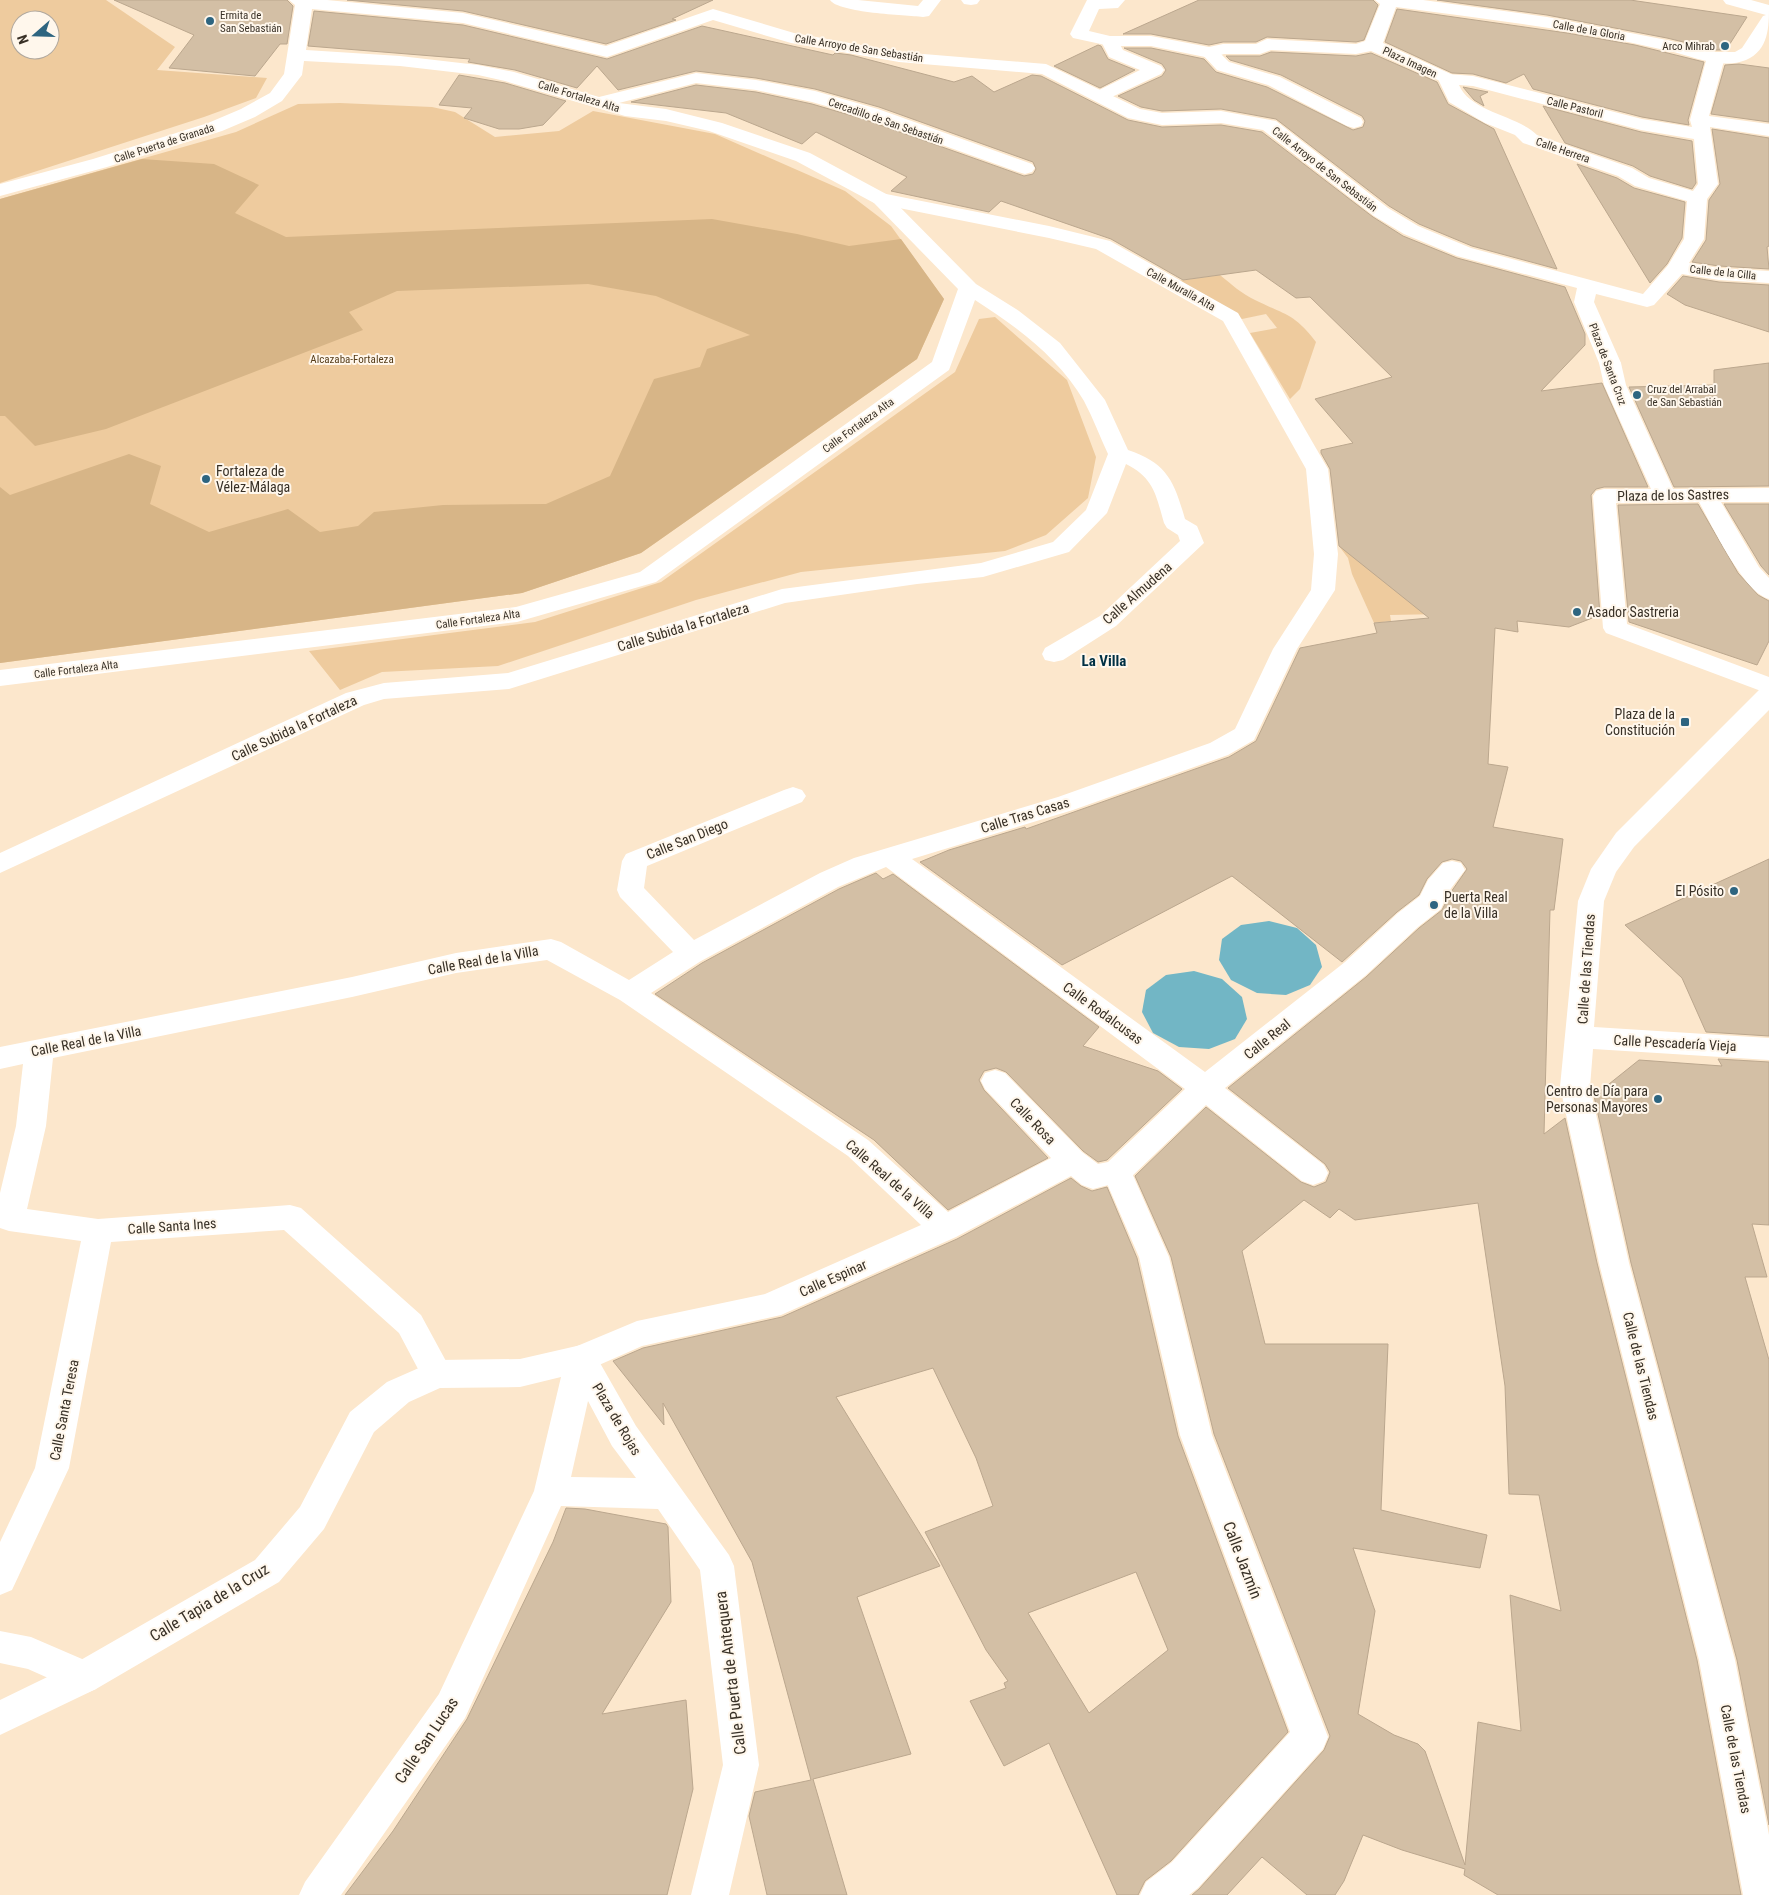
<svg xmlns="http://www.w3.org/2000/svg" width="1769" height="1895" font-family="'Roboto Condensed',sans-serif">
  <style>
    .green { fill: #eecb9e; fill-rule: evenodd }
    .forest { fill: #d7b587 }
    .water { fill: #72b6c5 }
    .building { fill: #d3bfa5; stroke: #bba78e; fill-rule: evenodd }
    .lines { fill: none; stroke-linecap: round; stroke-linejoin: round }
    .pedestrian { fill: #fff; fill-rule: evenodd }
    .minor { fill: #fff; fill-rule: evenodd }
    .poi-dot { fill: #2e6580; stroke: #fff7ec; stroke-width: 2 }
    .labels { text-anchor: middle; stroke-width: 4; stroke-linejoin: round; paint-order: stroke }
    .far-poi-label { font-size: 11px; fill: #383026; stroke: #fff7ec; text-anchor: start }
    .far-street-label { font-size: 11px; fill: #383026; stroke: #fff7ec }
    .far-park-label { font-size: 11px; fill: #553c18; stroke: #fff7ec }
    .poi-label { font-size: 14px; fill: #383026; stroke: #fff7ec; text-anchor: start }
    .street-label { font-size: 14px; fill: #383026; stroke: #fff7ec }
    .neighbourhood-label { font-size: 15px; font-weight: bold; fill: #003044; stroke: #fff7ec }
    .near-street-label { font-size: 16px; fill: #383026; stroke: #fff7ec }
  </style>
  <rect width="100%" height="100%" fill="#fce7cc"/>
  <g class="green">
    <path d="M0,0H106L175,47L157,70L267,78L256,98L204,117L0,183ZM20,20H50V50H20Z"/>
    <path d="M340,103L432,107L455,112L495,137L559,131L593,111L715,134L845,191L891,226L944,299L917,359L641,553L522,593L0,663V199L236,132L298,104Z"/>
    <path d="M1220,275C1231,284 1242,294 1255,300C1285,315 1294,313 1316,342L1300,389L1290,399L1250,333L1277,328L1266,314L1242,319L1177,281Z"/>
    <path d="M995,317L1067,380L1096,457L1088,498L1046,535L1005,551L801,572L696,600L498,666L382,672L340,690L309,651L535,622L661,582L955,372L979,319Z"/>
    <path d="M1353,542L1442,614L1390,615L1391,621L1374,623L1352,574L1348,558L1339,546Z"/>
  </g>
  <path class="forest" d="M142,159L214,164L259,185L235,213L286,237L712,219L797,234L849,246L901,239L944,299L917,359L641,553L522,593L0,663V487L10,495L129,454L161,466L150,504L209,532L288,509L320,532L358,526L374,512L443,505L546,504L610,476L654,379L700,367L707,349L750,335L656,296L588,284L397,291L349,312L363,330L106,429L35,446L5,416H0V199Z"/>
  <g class="water">
    <path d="M1269,921L1297,928L1316,945L1322,967L1310,985L1286,995L1257,993L1231,980L1219,960L1222,939L1241,925Z"/>
    <path d="M1194,971L1222,979L1242,997L1247,1019L1235,1039L1209,1049L1179,1047L1153,1033L1142,1012L1146,990L1166,975Z"/>
  </g>
  <g class="building">
    <path d="M114,0H287L293,6L287,44H280L255,76L169,68L194,35Z"/>
    <path d="M347,0H713L672,19L676,20L606,44L463,11Z"/>
    <path d="M1199,0H1373L1378,5L1364,40L1356,42L1267,37L1256,42H1223L1209,45L1151,34H1123Z"/>
    <path d="M1437,0H1630L1747,17L1726,50H1716L1667,38L1547,15Z"/>
    <path d="M1397,9L1567,33L1635,45L1704,62L1688,120L1689,125L1642,117L1533,89L1524,74L1506,83L1473,74L1452,73L1385,42Z"/>
    <path d="M314,11L463,25L607,59L702,26L833,55L835,53L851,55L954,82L972,76L994,92L1032,75L1041,76L1128,120L1162,127L1221,125L1262,132L1373,217L1403,236L1457,258L1565,287L1585,334V345L1541,391L1602,383L1648,487H1604L1596,489L1591,495L1600,615L1569,627L1517,621L1518,632L1495,628L1488,764L1508,767L1493,827L1563,839L1554,910H1550L1544,1134L1565,1118L1597,1263L1697,1660L1741,1895H1498L1464,1875L1465,1869L1402,1850L1363,1835L1344,1881L1335,1895H1307L1262,1857L1227,1895H1192L1199,1889L1324,1750L1330,1736L1214,1434L1171,1257L1135,1176L1206,1107L1301,1182L1314,1187L1326,1182L1330,1172L1325,1164L1228,1088L1366,977L1419,928L1442,910L1451,892L1467,869L1461,861L1452,859L1442,862L1427,879L1419,895L1397,912L1342,962L1232,876L1062,965L920,862L949,850L1025,827L1026,829L1229,757L1256,741L1300,648L1377,633L1374,623L1429,618L1339,546L1330,469L1321,453V450L1353,443L1315,399L1392,377L1310,297L1296,298L1256,270L1183,280L1111,239L1001,201L989,212L891,191L907,177L816,132L802,144L726,113L631,102L696,85L756,92L812,104L863,119L1024,176L1033,174L1036,169L1033,162L879,107L815,89L756,78L696,71L618,90L597,66L577,88L515,70L468,62L470,59L308,46ZM1304,1200L1330,1218L1339,1209L1355,1220L1478,1203L1505,1386L1509,1494L1539,1495L1561,1611L1510,1595L1521,1731L1478,1722L1465,1865L1425,1751L1418,1744L1394,1735L1358,1714L1375,1611L1353,1548L1480,1568L1487,1535L1381,1510L1388,1344H1265L1242,1251Z"/>
    <path d="M1098,45L1101,46L1108,59L1135,70L1100,88L1054,66Z"/>
    <path d="M1124,48H1151L1204,59L1216,72L1267,87L1353,130L1363,127L1365,121L1362,116L1281,75L1230,60L1226,56H1260L1271,52L1356,56L1371,53L1437,82L1448,104L1494,129L1557,269L1472,246L1419,224L1389,206L1276,119L1221,109L1162,111L1141,107L1118,96L1162,76L1166,70L1162,64Z"/>
    <path d="M1739,64L1769,68V122L1711,114L1725,65Z"/>
    <path d="M459,75L505,83L566,101L543,125L519,129H499L464,118L472,108L439,105Z"/>
    <path d="M1463,87L1488,92L1480,96L1484,106L1474,100Z"/>
    <path d="M1543,106L1641,132L1692,141L1696,183L1692,189L1650,176L1633,166L1565,143Z"/>
    <path d="M1712,129L1769,138V246L1767,247L1769,269L1719,266L1692,262L1706,240L1709,200L1720,184Z"/>
    <path d="M1577,164L1617,178L1634,188L1685,202L1682,238L1667,264L1650,283Z"/>
    <path d="M1683,276L1719,282L1769,285V332L1685,305L1667,294Z"/>
    <path d="M1769,363V486L1674,487L1629,387L1714,385V370Z"/>
    <path d="M1698,504L1738,573L1758,595L1769,601V641L1757,665L1629,622L1618,505Z"/>
    <path d="M1724,504H1769V575L1761,566Z"/>
    <path d="M1769,859V1036L1706,1032L1682,978L1625,925Z"/>
    <path d="M876,873L883,879L893,874L1099,1027L1083,1046L1158,1071L1182,1089L1107,1160L1098,1162L1083,1151L1006,1072L996,1068L984,1071L979,1080L984,1090L1048,1158L948,1210L874,1140L655,994L702,963L839,889Z"/>
    <path d="M1718,1059L1769,1062V1225L1752,1224L1767,1277H1745L1769,1360V1825L1737,1660L1631,1263L1594,1096L1639,1060L1722,1066Z"/>
    <path d="M1071,1178L1081,1186L1092,1191L1107,1187L1137,1258L1178,1436L1288,1732L1171,1861L1145,1881L1138,1895H1117L1049,1743L1004,1766L970,1701L1006,1688L1004,1683L1008,1681L986,1650L925,1532L993,1506L976,1458L933,1368L836,1397L940,1566L857,1597L911,1754L813,1779L847,1895H767L749,1816L755,1792L811,1780L752,1562L663,1403L664,1425L613,1361L643,1348L782,1317L957,1239ZM1136,1572L1168,1650L1089,1713L1028,1613Z"/>
    <path d="M566,1508L585,1509L666,1524L668,1527L671,1602L602,1714L686,1700L693,1789L667,1895H345L393,1831L467,1719L553,1542Z"/>
  </g>
  <g class="lines">
    <g class="pedestrian">
      <path d="M830,0H858L918,6L923,0H941L929,16L923,17C905,15 839,13 830,0Z"/>
      <path d="M961,0H980L977,4L971,5L964,4Z"/>
      <path d="M1110,36L1116,37L1123,50L1161,66L1164,70L1161,74L1101,102L1095,100L1092,96L1095,92L1140,70L1109,57L1101,41L1104,37Z"/>
      <path d="M1210,48L1216,49L1229,62L1280,77L1361,118L1363,122L1361,126L1354,128L1347,126L1268,85L1217,70L1201,53L1204,49Z"/>
      <path d="M1716,52L1722,53L1725,57L1709,116L1769,124V136L1710,127L1718,184L1707,199L1704,239L1684,271L1677,273L1670,271L1667,267L1684,239L1687,201L1635,186L1618,176L1523,143L1515,135L1485,123L1449,102L1438,79L1441,75L1447,74L1473,76L1642,119L1692,127L1690,120L1707,57L1710,53ZM1459,85L1473,86L1641,130L1694,139L1698,184L1693,191L1649,178L1632,168L1537,135C1517,115 1470,112 1459,85Z"/>
      <path d="M881,193L1049,226L1110,241L1238,313L1328,469L1338,554L1335,590L1297,649L1254,740L1228,755L1073,810L912,859L1205,1072L1345,962L1398,913L1420,896L1428,880L1443,863L1452,861L1461,863L1465,870L1449,891L1441,909L1418,927L1365,976L1225,1088L1324,1165L1328,1173L1324,1181L1313,1185L1302,1181L1206,1105L1128,1180L1093,1189L1082,1185L1071,1176L956,1237L781,1315L642,1346L581,1373L570,1369L565,1359L570,1349L637,1321L765,1294L921,1225L848,1156L620,1000L547,960L456,973L352,997L53,1058L46,1126L27,1209L98,1219L290,1205L301,1208L421,1315L453,1374L448,1384L437,1388L426,1384L399,1333L284,1230L111,1242L69,1468L12,1590L0,1595V1542L35,1468L81,1241L9,1231L0,1228V1193L16,1126L23,1064L0,1069V1047L352,977L456,953L551,939L561,942L629,980L673,952L620,897L617,890L622,861L626,854L784,790L793,787L802,790L806,796L802,802L647,866L644,888L694,940L820,873L854,858L1058,797L1210,743L1235,729L1273,649L1311,590L1314,554L1306,469L1223,321L1096,249L1049,238L874,203L871,199L874,195ZM886,867L1185,1089L1108,1162L1098,1164L1082,1152L1005,1073L995,1070L985,1073L981,1081L985,1089L1051,1158L948,1212L868,1140L651,993L701,961L838,887Z"/>
      <path d="M1610,357L1617,359L1621,363L1626,385L1673,489L1769,488V502H1721L1759,567L1769,578V599C1744,593 1712,526 1699,502L1616,503L1627,624L1769,677V694L1606,633L1603,628L1593,496L1596,491L1604,489H1651L1604,385L1599,363L1603,359Z"/>
      <path d="M0,1631L31,1637L96,1665L102,1677L96,1689L84,1694L28,1669L0,1663Z"/>
    </g>
    <g class="minor">
      <path d="M289,0H327L463,13L606,46L713,9L794,33L899,52L1046,64L1140,109L1162,113L1221,111L1276,121L1388,208L1418,226L1471,248L1643,294L1670,263L1677,261L1719,268L1769,271V283L1719,280L1682,274L1654,305L1647,307L1596,294L1594,302L1621,363L1617,367L1610,369L1603,367L1599,363L1574,302L1577,288L1457,256L1404,234L1374,216L1263,130L1221,123L1162,125L1128,118L1042,74L899,62L791,43L713,20L607,57L463,23L312,9L306,50L400,56L478,65L514,72L599,97L696,73L756,80L815,91L878,109L1032,164L1035,168L1032,172L1025,174L1018,172L864,117L812,102L756,90L696,83L619,103L666,109L722,123L810,153L888,195L976,284L1019,311L1060,343L1105,400L1128,450C1167,463 1174,481 1185,519L1197,526L1204,543L1116,626L1063,660L1054,662L1045,660L1042,654L1045,648L1100,616L1180,541L1178,535L1167,528L1164,523C1156,495 1154,478 1126,464L1107,513L1069,552L983,577L917,584L785,603L509,689L384,699L364,705L0,873V853L346,693L384,683L508,673L782,589L981,563L1053,542L1086,510L1108,454C1100,437 1093,418 1084,401C1058,357 1017,327 975,300L949,370L656,582L517,622L0,686V670L516,607L640,572L932,362L958,289L874,203L796,161L709,131L666,121L625,116L505,81L478,75L400,66L304,61L302,75L282,101L255,117L222,131L107,167L0,196V184L93,159L208,123L241,109L270,93L284,74L295,5Z"/>
      <path d="M1087,0H1125L1118,8L1099,9L1089,31L1110,36H1151L1209,47L1223,44H1256L1267,39L1356,44L1365,41L1380,4L1375,0H1423L1547,17L1667,40L1716,52H1735L1742,48L1763,16L1766,15L1726,4L1723,0H1751L1769,5C1769,27 1769,50 1746,60C1722,70 1692,56 1669,51C1579,30 1487,19 1396,7L1383,43L1453,75L1456,79L1453,83L1447,84L1371,51L1356,54L1271,50L1260,54H1224L1210,58L1151,46H1110L1073,38L1070,34Z"/>
      <path d="M1769,687V710L1634,847L1616,872L1604,901L1594,1027L1769,1038V1060L1593,1049L1590,1087L1629,1263L1735,1660L1769,1835V1895H1743L1699,1660L1599,1263L1560,1087L1578,901L1591,869L1616,833L1760,689Z"/>
      <path d="M1117,1160L1128,1164L1169,1257L1212,1435L1328,1737L1323,1749L1198,1888L1189,1895H1140L1146,1882L1172,1862L1290,1732L1180,1435L1139,1257L1102,1172L1106,1164Z"/>
      <path d="M581,1345L592,1349L636,1426L729,1555L734,1566L759,1765L729,1895H691L723,1765L700,1570L658,1509L561,1506L465,1718L341,1895H299L305,1882L439,1694L534,1491L561,1377L520,1387L440,1388L409,1402L374,1432L324,1529L279,1582L96,1689L0,1735V1700L72,1665L255,1560L300,1507L350,1412L387,1382L437,1360L520,1359ZM588,1401L612,1446L636,1478L571,1477Z"/>
    </g>
  </g>
  <g class="poi-dot">
    <circle cx="210" cy="21" r="5"/>
    <circle cx="1725" cy="46" r="5"/>
    <circle cx="1637" cy="395" r="5"/>
    <circle cx="206" cy="479" r="5"/>
    <circle cx="1577" cy="612" r="5"/>
    <rect x="1680" y="717" width="10" height="10" rx="2.5"/>
    <circle cx="1734" cy="891" r="5"/>
    <circle cx="1434" cy="905" r="5"/>
    <circle cx="1658" cy="1099" r="5"/>
  </g>
  <g class="labels">
    <g class="far-poi-label">
      <text x="220" y="19">Ermita de<tspan x="220" dy="13">San Sebastián</tspan></text>
      <text x="1715" y="50" text-anchor="end">Arco Mihrab</text>
      <text x="1647" y="393">Cruz del Arrabal<tspan x="1647" dy="13">de San Sebastián</tspan></text>
    </g>
    <g class="far-street-label">
      <text transform="translate(1589 30) rotate(10)" y="4">Calle de la Gloria</text>
      <text transform="translate(859 48) rotate(9)" y="4">Calle Arroyo de San Sebastián</text>
      <text transform="translate(1410 62) rotate(25)" y="4">Plaza Imagen</text>
      <text transform="translate(579 96) rotate(17)" y="4">Calle Fortaleza Alta</text>
      <text transform="translate(1575 107) rotate(14)" y="4">Calle Pastoril</text>
      <text transform="translate(886 121) rotate(19)" y="4">Cercadillo de San Sebastián</text>
      <text transform="translate(164 143) rotate(-18)" y="4">Calle Puerta de Granada</text>
      <text transform="translate(1563 150) rotate(19)" y="4">Calle Herrera</text>
      <text transform="translate(1325 169) rotate(38)" y="4">Calle Arroyo de San Sebastián</text>
      <text transform="translate(1723 272) rotate(6)" y="4">Calle de la Cilla</text>
      <text transform="translate(1181 289) rotate(29)" y="4">Calle Muralla Alta</text>
      <text transform="translate(1608 364) rotate(69)" y="4">Plaza de Santa Cruz</text>
      <text transform="translate(858 425) rotate(-36)" y="4">Calle Fortaleza Alta</text>
      <text transform="translate(478 619) rotate(-8)" y="4">Calle Fortaleza Alta</text>
      <text transform="translate(76 669) rotate(-7)" y="4">Calle Fortaleza Alta</text>
    </g>
    <g class="far-park-label">
      <text x="352" y="363">Alcazaba-Fortaleza</text>
    </g>
    <g class="poi-label">
      <text x="216" y="476">Fortaleza de<tspan x="216" dy="16">Vélez-Málaga</tspan></text>
      <text x="1587" y="617">Asador Sastreria</text>
      <text x="1675" y="719" text-anchor="end">Plaza de la<tspan x="1675" dy="16">Constitución</tspan></text>
      <text x="1724" y="896" text-anchor="end">El Pósito</text>
      <text x="1444" y="902">Puerta Real<tspan x="1444" dy="16">de la Villa</tspan></text>
      <text x="1648" y="1096" text-anchor="end">Centro de Día para<tspan x="1648" dy="16">Personas Mayores</tspan></text>
    </g>
    <g class="street-label">
      <text transform="translate(1673 495) rotate(-1)" y="5">Plaza de los Sastres</text>
      <text transform="translate(1137 593) rotate(-41)" y="5">Calle Almudena</text>
      <text transform="translate(683 627) rotate(-17)" y="5">Calle Subida la Fortaleza</text>
      <text transform="translate(294 728) rotate(-25)" y="5">Calle Subida la Fortaleza</text>
      <text transform="translate(1025 815) rotate(-17)" y="5">Calle Tras Casas</text>
      <text transform="translate(687 839) rotate(-22)" y="5">Calle San Diego</text>
      <text transform="translate(483 960) rotate(-10)" y="5">Calle Real de la Villa</text>
      <text transform="translate(1586 969) rotate(-86)" y="5">Calle de las Tiendas</text>
      <text transform="translate(1103 1013) rotate(36)" y="5">Calle Rodalcusas</text>
      <text transform="translate(1267 1039) rotate(-39)" y="5">Calle Real</text>
      <text transform="translate(86 1041) rotate(-11)" y="5">Calle Real de la Villa</text>
      <text transform="translate(1675 1043) rotate(3)" y="5">Calle Pescadería Vieja</text>
      <text transform="translate(1033 1121) rotate(46)" y="5">Calle Rosa</text>
      <text transform="translate(890 1179) rotate(41)" y="5">Calle Real de la Villa</text>
      <text transform="translate(172 1226) rotate(-4)" y="5">Calle Santa Ines</text>
      <text transform="translate(833 1278) rotate(-24)" y="5">Calle Espinar</text>
      <text transform="translate(1641 1366) rotate(76)" y="5">Calle de las Tiendas</text>
      <text transform="translate(64 1410) rotate(-79)" y="5">Calle Santa Teresa</text>
      <text transform="translate(617 1419) rotate(59)" y="5">Plaza de Rojas</text>
      <text transform="translate(1736 1759) rotate(79)" y="5">Calle de las Tiendas</text>
    </g>
    <g class="neighbourhood-label">
      <text x="1104" y="666">La Villa</text>
    </g>
    <g class="near-street-label">
      <text transform="translate(1243 1560) rotate(69)" y="6">Calle Jazmín</text>
      <text transform="translate(209 1602) rotate(-31)" y="6">Calle Tapia de la Cruz</text>
      <text transform="translate(730 1673) rotate(-97)" y="6">Calle Puerta de Antequera</text>
      <text transform="translate(426 1740) rotate(-56)" y="6">Calle San Lucas</text>
    </g>
  </g>
  <g transform="translate(35 35) rotate(250)"><circle r="24" fill="#fff7ec" stroke="#afa79d"/>
  <path d="M0-4L9 19L0 12L-9 19Z" fill="#2e6580"/>
  <text y="-8" font-size="14" font-weight="bold" text-anchor="middle" fill="#383026">N</text>
  </g>
</svg>
